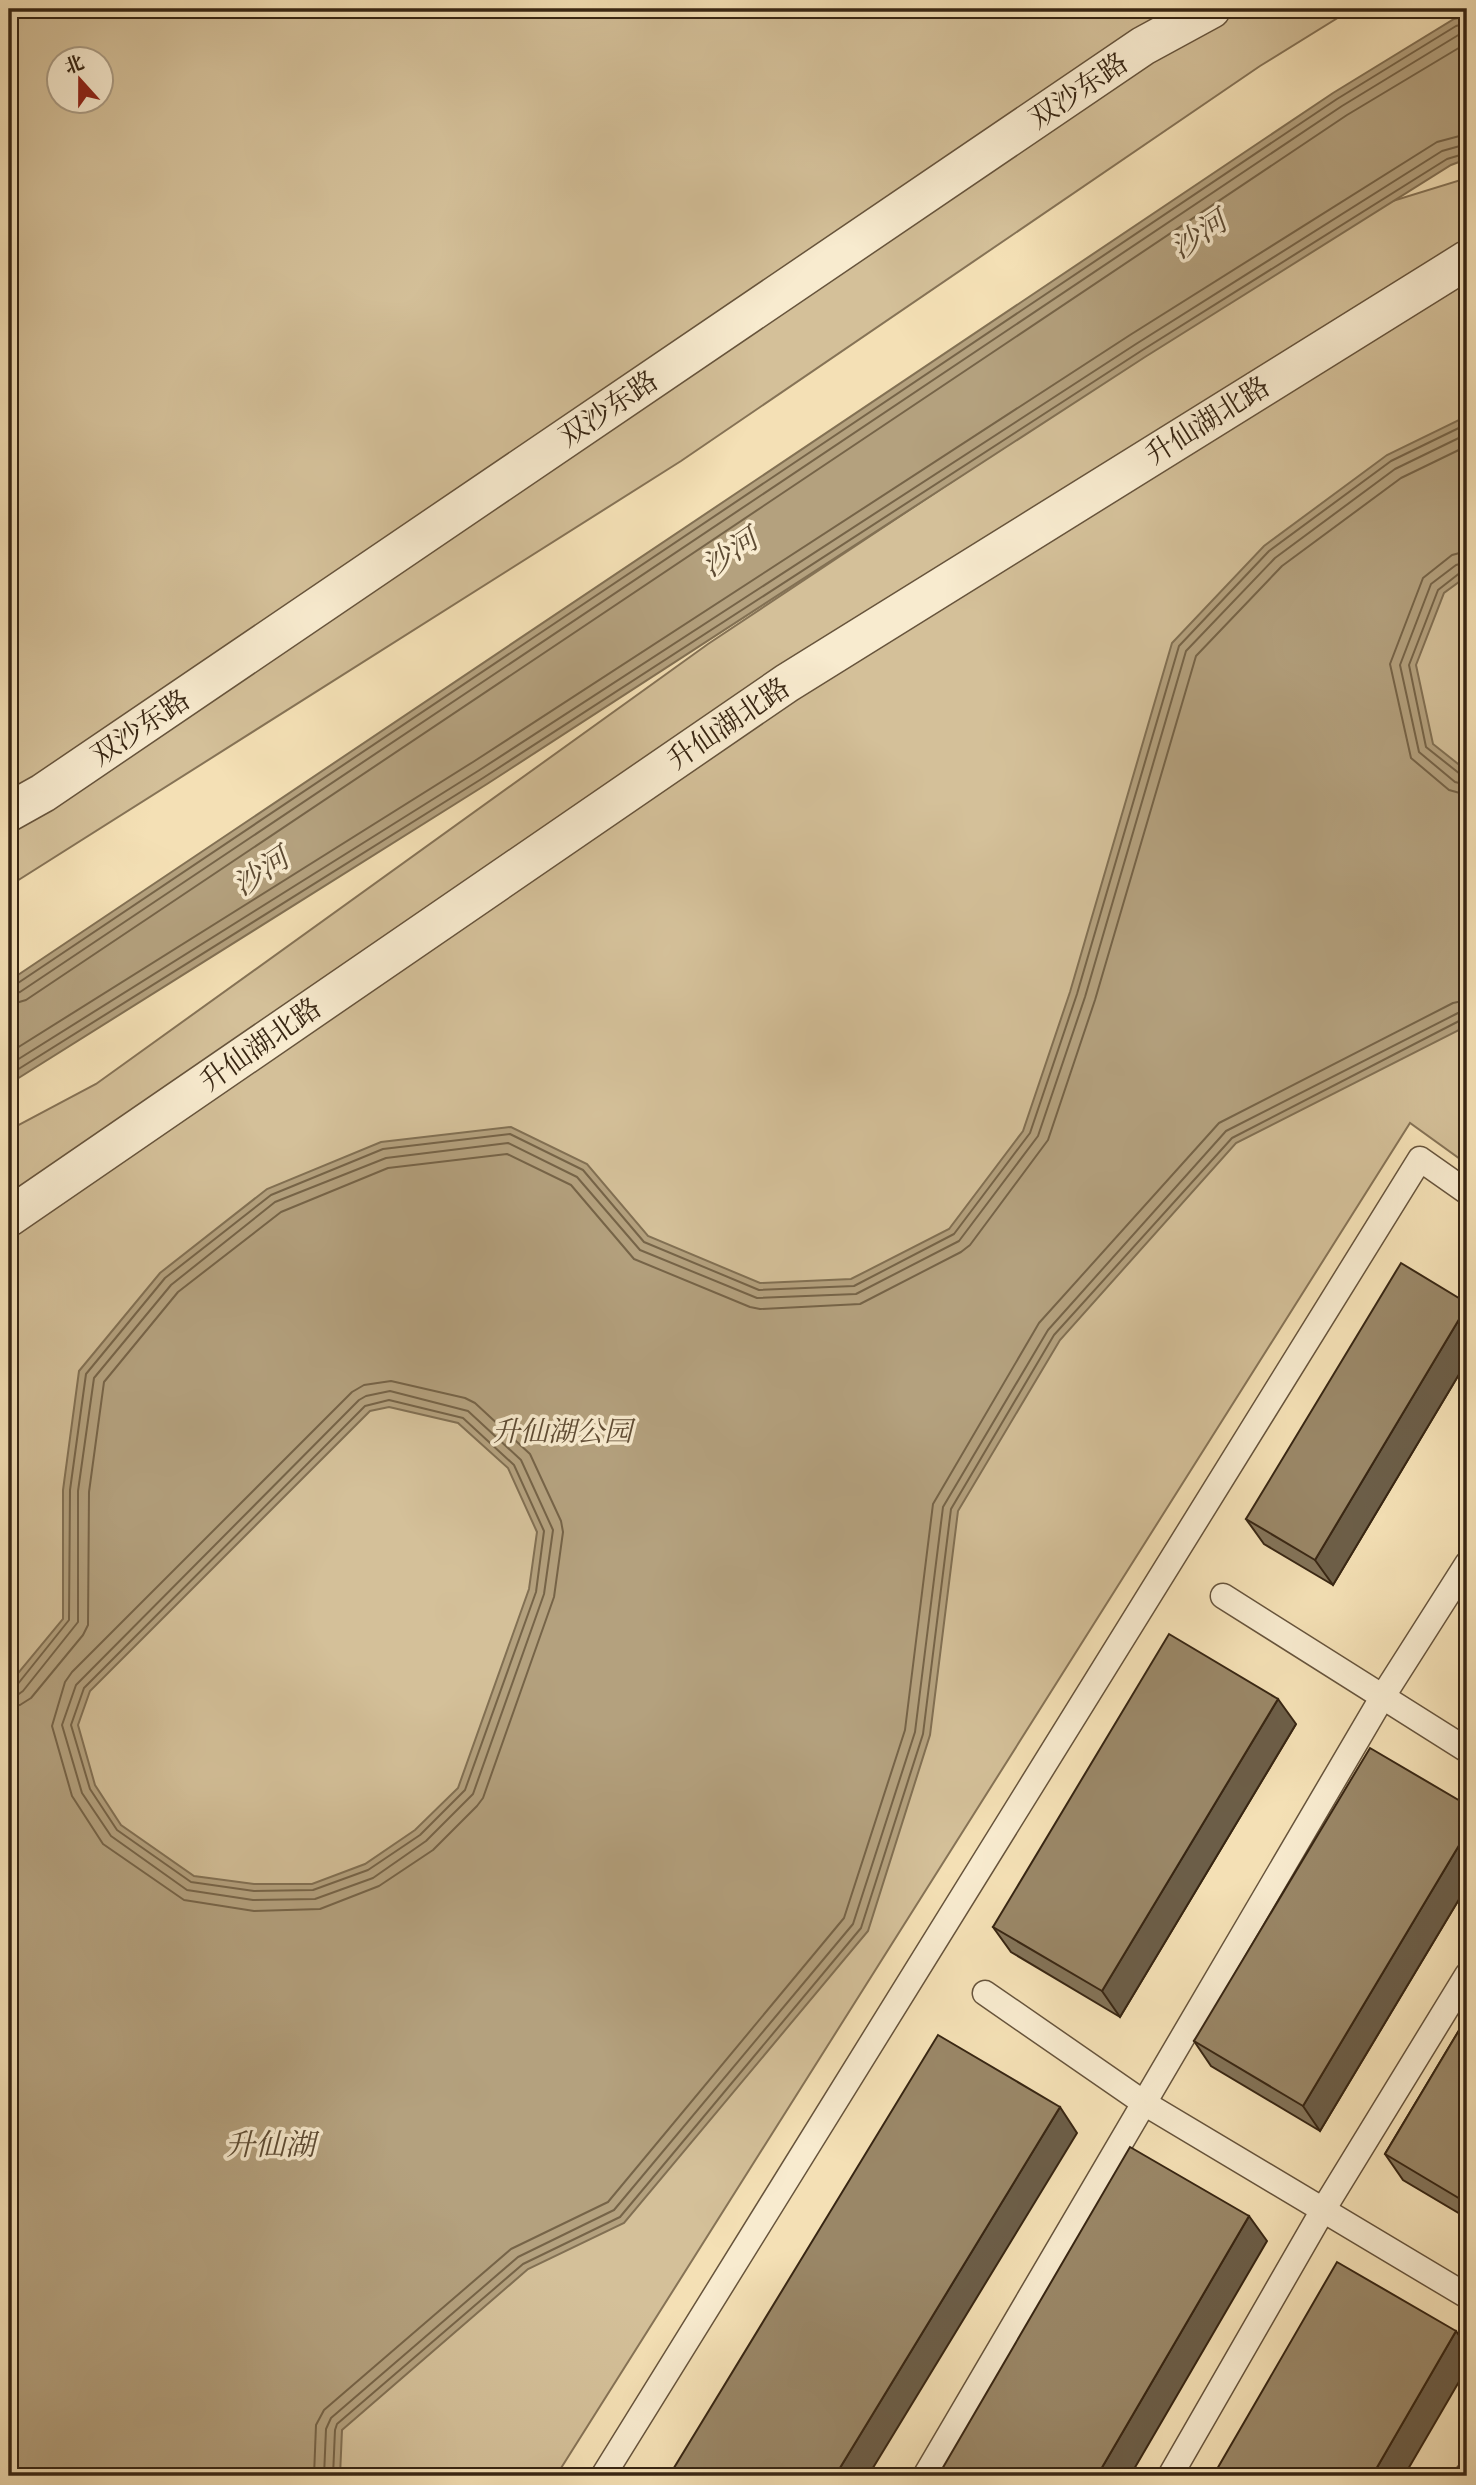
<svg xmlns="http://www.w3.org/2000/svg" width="1476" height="2485" font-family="'IM FELL Great Primer','Noto Serif SC',serif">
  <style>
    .green { fill: #d4c099; stroke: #867356; stroke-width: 2; fill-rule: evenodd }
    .water { fill: #b4a17e; stroke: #827053; stroke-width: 2; fill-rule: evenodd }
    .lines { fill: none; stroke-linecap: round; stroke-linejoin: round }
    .shore { stroke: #766448; stroke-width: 2 }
    .service-casing { stroke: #67543c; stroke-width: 27 }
    .minor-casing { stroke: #67543c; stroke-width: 41 }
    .service { stroke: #f8ebcf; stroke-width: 24 }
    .minor { stroke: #f8ebcf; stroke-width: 38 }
    .wall { fill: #847459; stroke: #382613; stroke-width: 2 }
    .shaded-wall { fill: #6c5e48; stroke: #382613; stroke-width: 2 }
    .building { fill: #9a8767; stroke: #382613; stroke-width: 2 }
    .labels { text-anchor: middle; stroke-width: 7; stroke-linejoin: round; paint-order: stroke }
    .street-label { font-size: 28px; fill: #382613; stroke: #f8ebcf }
    .park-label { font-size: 28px; font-style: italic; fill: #5f4c34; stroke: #f8ebcf }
    .water-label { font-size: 30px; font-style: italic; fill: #5d4b33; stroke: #f8ebcf }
  </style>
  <rect width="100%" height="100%" fill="#f4e0b5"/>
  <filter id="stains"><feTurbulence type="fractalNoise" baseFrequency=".00286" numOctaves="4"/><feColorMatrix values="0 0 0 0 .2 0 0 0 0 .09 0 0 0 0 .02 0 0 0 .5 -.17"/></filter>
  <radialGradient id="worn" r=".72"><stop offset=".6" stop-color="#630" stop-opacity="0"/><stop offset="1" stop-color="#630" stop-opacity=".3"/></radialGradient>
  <g class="green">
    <path d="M9,9H1352L1260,66L681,461L9,886ZM60,60H102V102H60Z"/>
    <path d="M1467,178V1164L1410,1123L556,2476H9V1130L96,1084L708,644L1357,212Z"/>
  </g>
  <g class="water">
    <path d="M1467,16V159L1451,165L1145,357L487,784L9,1084V981L1333,93L1454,19Z"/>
    <path d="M1467,416V576L1444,593L1416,665L1433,744L1467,771V1026L1236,1143L1060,1340L958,1511L930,1735L868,1931L624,2223L528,2269L342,2430L340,2476H9V1684L63,1619V1490L79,1371L160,1273L267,1189L381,1142L511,1127L587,1164L648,1236L760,1283L851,1279L949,1229L1023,1131L1070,992L1172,643L1264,546L1387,455ZM389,1407L458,1423L508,1468L537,1532L529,1589L458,1788L415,1830L365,1864L312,1884H254L194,1876L121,1825L95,1785L78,1725L90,1691L370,1411Z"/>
  </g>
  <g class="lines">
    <g class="shore">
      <path d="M1467,551L1452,555L1423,578L1390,664L1411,758L1449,790L1467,795"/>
      <path d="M1467,562L1456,565L1431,584L1400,665L1419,752L1455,782L1467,785"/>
      <path d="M1467,571L1461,572L1438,590L1409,665L1426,747L1460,774L1467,776"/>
      <path d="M9,986L15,985L1337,99L1456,26L1467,23"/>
      <path d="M9,995L20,992L1342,106L1460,34L1467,32"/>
      <path d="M9,1005L26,1000L1347,115L1467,43"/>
      <path d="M9,1053L473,762L1130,335L1437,142L1467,134"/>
      <path d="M9,1065L478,771L1136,344L1442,151L1467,144"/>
      <path d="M9,1075L483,778L1141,351L1447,159L1467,153"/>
      <path d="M391,1381L465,1398L475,1403L530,1454L561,1521L563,1532L554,1597L483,1798L477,1806L433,1850L379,1886L320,1909L254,1911L184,1900L103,1844L72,1796L52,1726L65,1682L72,1672L352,1392L364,1385Z"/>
      <path d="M390,1391L468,1411L521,1460L553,1530L544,1594L473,1794L426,1841L373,1878L315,1899L253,1900L187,1890L111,1836L82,1793L62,1725L76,1685L359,1400L366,1396Z"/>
      <path d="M389,1400L463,1418L514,1465L544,1531L536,1592L465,1790L420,1835L368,1870L313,1890L254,1891L191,1882L117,1830L90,1789L71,1725L84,1688L365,1406Z"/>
      <path d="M9,1688L17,1685L69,1620L70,1490L86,1374L165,1278L271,1195L383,1149L510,1134L583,1170L644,1242L759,1290L854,1286L954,1234L1030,1133L1077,994L1179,646L1269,551L1391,461L1467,424"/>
      <path d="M9,1696H16L23,1691L78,1622V1491L94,1378L171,1285L275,1202L386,1158L508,1143L577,1177L640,1250L757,1298L856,1294L959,1241L1038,1136L1085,997L1186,651L1275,558L1395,469L1467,434"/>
      <path d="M9,1707L20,1705L31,1698L83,1635L88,1625L89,1492L104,1382L178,1292L281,1212L388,1168L507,1154L571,1185L634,1259L750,1307L760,1309L860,1304L961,1252L970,1245L1048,1140L1095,1000L1196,656L1282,566L1401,478L1467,446"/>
      <path d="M314,2476L316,2425L324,2410L511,2249L608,2202L844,1918L905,1730L933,1504L1039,1323L1219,1123L1453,1003L1467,1000"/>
      <path d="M324,2476L326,2429L331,2418L518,2257L614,2210L853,1924L915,1732L943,1507L1048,1330L1226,1131L1458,1013L1467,1011"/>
      <path d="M333,2476L335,2430L337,2424L523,2264L620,2217L861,1928L923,1734L951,1509L1054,1335L1232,1138L1461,1020H1467"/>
    </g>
    <g class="service-casing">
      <g id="service">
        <path d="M1223,1596L1467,1750"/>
        <path d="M985,1993L1144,2103L1467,2296"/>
        <path d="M603,2476L1420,1159L1467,1192"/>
        <path d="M925,2476L1383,1696L1467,1564"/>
        <path d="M1170,2476L1323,2210L1467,1975"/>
        <path d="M1467,2476V2475"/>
      </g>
    </g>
    <g class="minor-casing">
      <g id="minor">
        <path d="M9,812L43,793L1143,46L1211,9"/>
        <path d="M9,1217L787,683L1467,260"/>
      </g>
    </g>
    <use href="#service" class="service"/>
    <use href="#minor" class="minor"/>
  </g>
  <g class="wall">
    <path d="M1467,1303V1361L1333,1585L1264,1544L1246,1519Z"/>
    <path d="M1296,1724L1120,2017L1011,1952L993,1927Z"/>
    <path d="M1467,1805V1886L1320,2131L1211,2066L1194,2041Z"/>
    <path d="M1467,2017V2218L1403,2180L1385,2154Z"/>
  </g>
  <g class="shaded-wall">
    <path d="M1467,1306V1361L1333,1585L1315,1560Z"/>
    <path d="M1278,1699L1296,1724L1120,2017L1102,1991Z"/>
    <path d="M1467,1832V1886L1320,2131L1303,2106Z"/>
    <path d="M1060,2107L1077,2133L868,2476H835Z"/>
    <path d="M1249,2216L1267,2241L1130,2476H1097Z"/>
    <path d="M1456,2331L1467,2347V2368L1404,2476H1372Z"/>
  </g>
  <g class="building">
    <path d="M1401,1263L1467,1303V1306L1315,1560L1246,1519Z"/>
    <path d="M1169,1634L1278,1699L1102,1991L993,1927Z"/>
    <path d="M1370,1748L1467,1805V1832L1303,2106L1194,2041Z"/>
    <path d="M1467,2017V2203L1385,2154Z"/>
    <path d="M938,2035L1060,2107L835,2476H669Z"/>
    <path d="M1130,2147L1249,2216L1097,2476H938Z"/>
    <path d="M1337,2262L1456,2331L1372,2476H1213Z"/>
  </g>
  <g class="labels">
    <g class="street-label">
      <text transform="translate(1078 90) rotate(-34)" y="10">双沙东路</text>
      <text transform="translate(608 408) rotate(-34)" y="10">双沙东路</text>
      <text transform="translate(1207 420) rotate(-32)" y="10">升仙湖北路</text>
      <text transform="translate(728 723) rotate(-34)" y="10">升仙湖北路</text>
      <text transform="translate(140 727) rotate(-34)" y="10">双沙东路</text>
      <text transform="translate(260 1044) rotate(-35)" y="10">升仙湖北路</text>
    </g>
    <g class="park-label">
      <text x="562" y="1441">升仙湖公园</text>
    </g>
    <g class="water-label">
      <text transform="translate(1199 235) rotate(-34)" y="10">沙河</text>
      <text transform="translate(730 553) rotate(-34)" y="10">沙河</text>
      <text transform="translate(261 872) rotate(-34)" y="10">沙河</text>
      <text x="270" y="2155">升仙湖</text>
    </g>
  </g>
  <rect width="1476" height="2485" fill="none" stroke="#f4e0b5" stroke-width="35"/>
  <rect x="10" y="10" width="1455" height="2464" fill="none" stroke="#382613" stroke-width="3.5"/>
  <rect x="18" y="18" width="1441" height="2450" fill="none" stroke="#382613" stroke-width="2"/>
  <g transform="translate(80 80) rotate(339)"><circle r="33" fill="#f8ebcf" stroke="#ab9c84" stroke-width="2"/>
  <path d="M0-5L12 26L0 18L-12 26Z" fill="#8f2418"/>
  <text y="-10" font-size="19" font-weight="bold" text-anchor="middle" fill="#382613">北</text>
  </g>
  <rect width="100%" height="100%" filter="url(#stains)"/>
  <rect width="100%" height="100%" fill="url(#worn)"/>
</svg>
